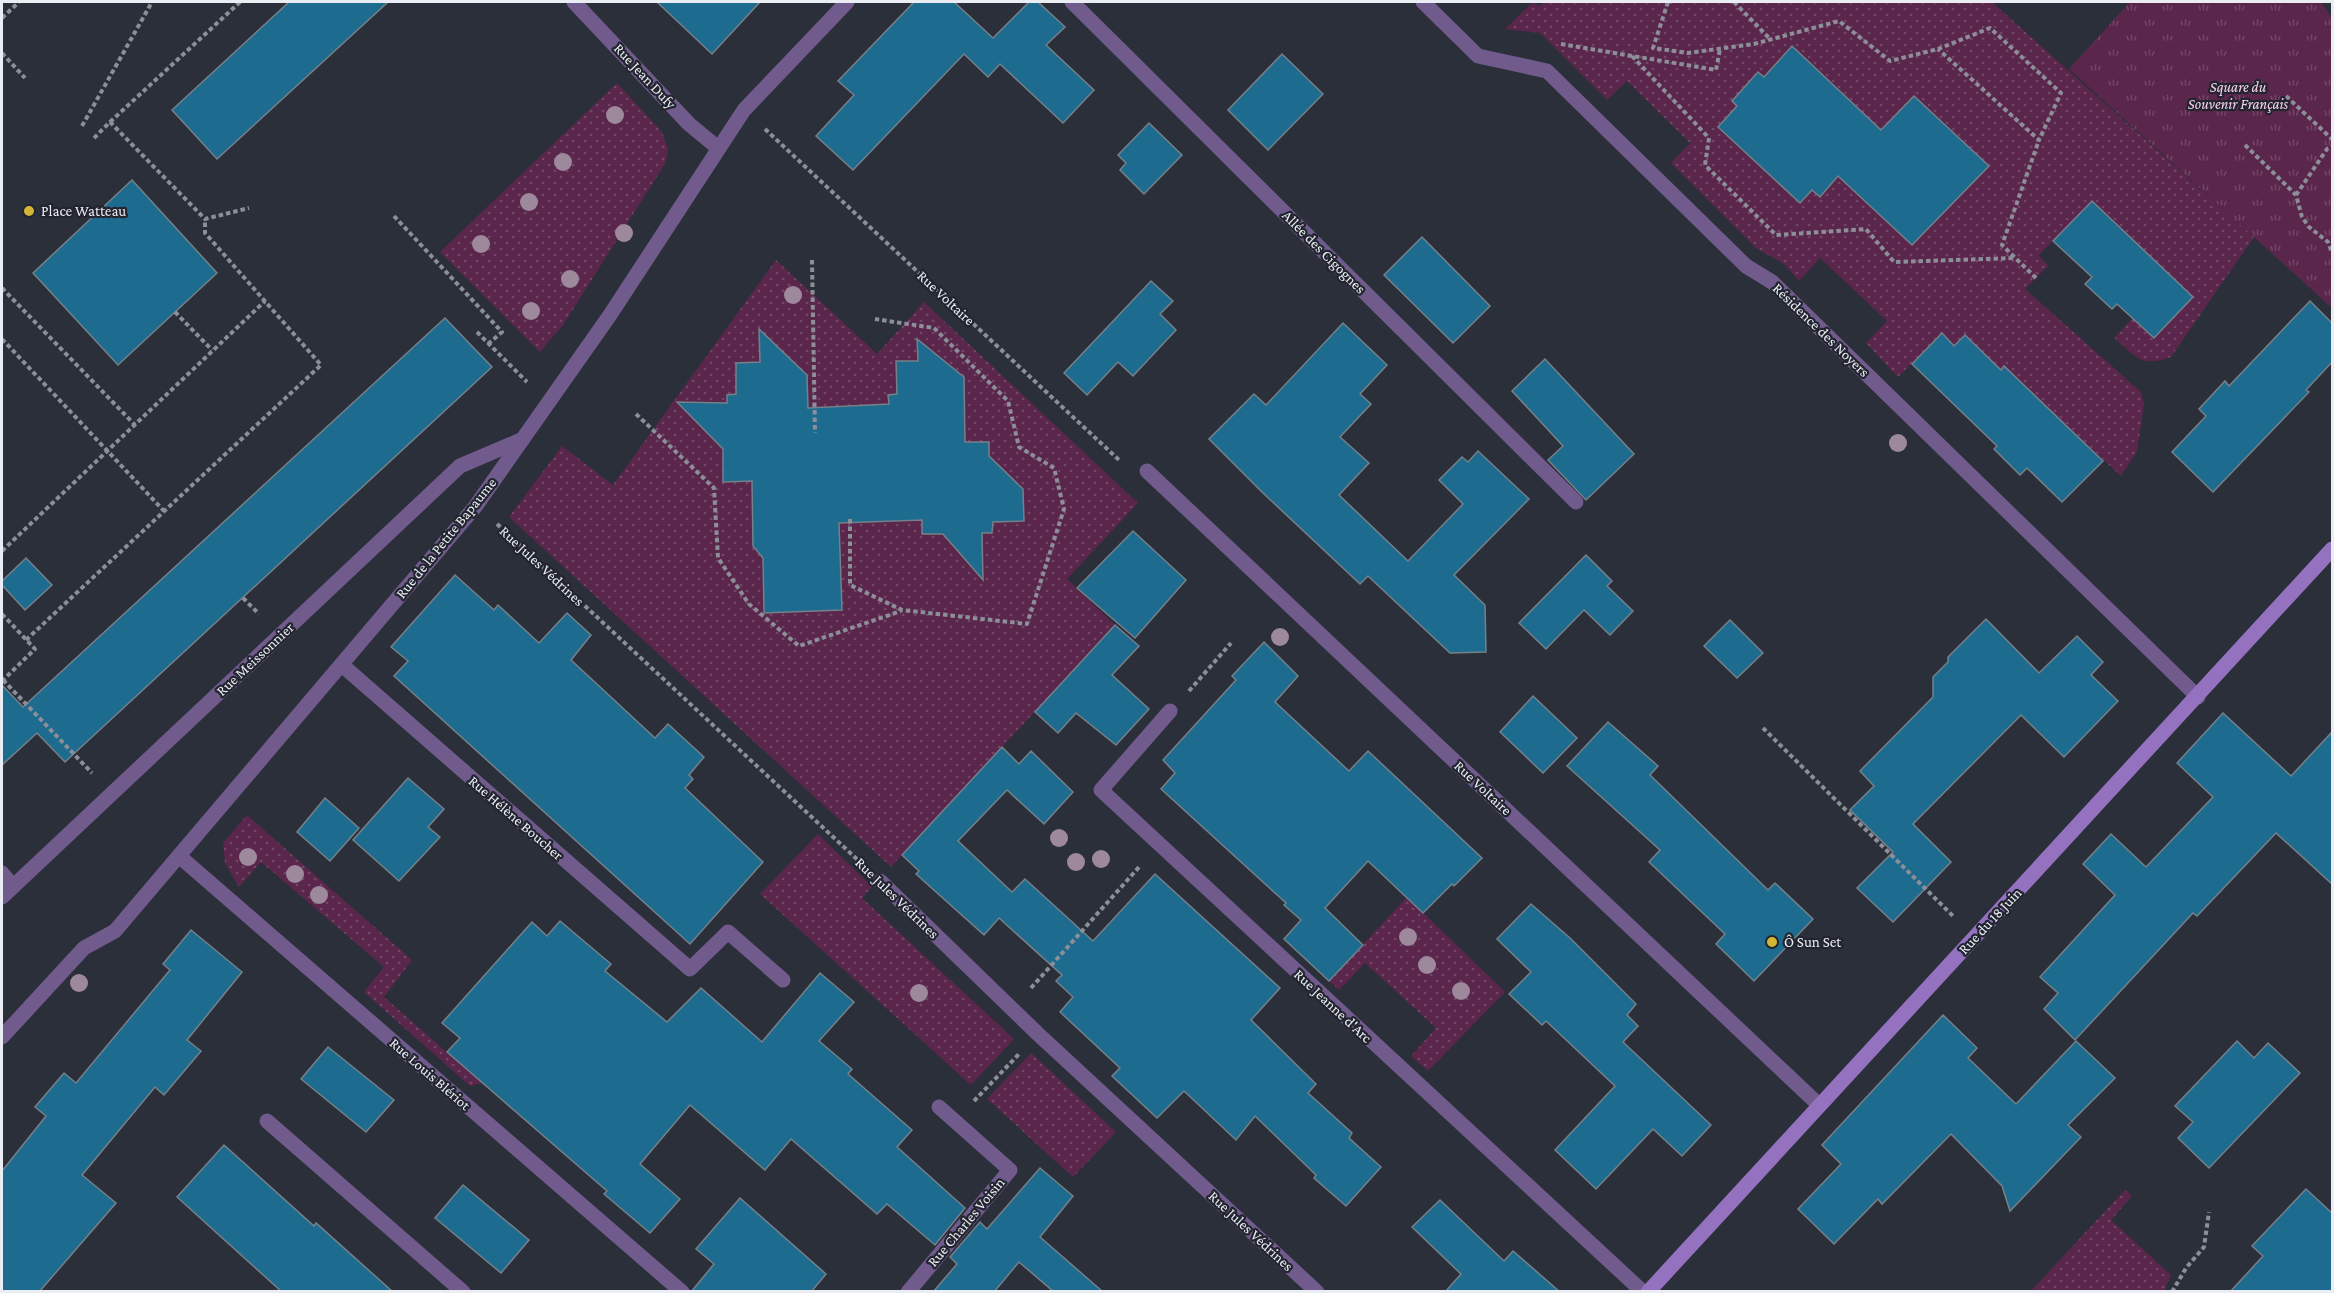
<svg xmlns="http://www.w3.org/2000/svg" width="2334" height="1293" font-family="'Crimson Pro',serif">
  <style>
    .grass { fill: url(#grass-dots) }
    .park { fill: url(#park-tufts) }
    .building { fill: #1e6b90; stroke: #758189; stroke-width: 1.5 }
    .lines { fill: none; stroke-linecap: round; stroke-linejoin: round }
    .path { stroke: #8c8f98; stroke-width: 4; stroke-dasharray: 4.5 3; stroke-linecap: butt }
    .lane { stroke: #705b8c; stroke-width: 15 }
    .street { stroke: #705b8c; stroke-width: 15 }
    .secondary { stroke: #9572c0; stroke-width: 15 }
    .tree { fill: #9d889c }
    .poi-dot { fill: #d2b736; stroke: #22252f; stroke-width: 2 }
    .labels { text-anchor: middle; stroke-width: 4.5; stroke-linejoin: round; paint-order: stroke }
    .street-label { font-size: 15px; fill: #eaedf4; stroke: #22252f }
    .park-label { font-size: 15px; font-style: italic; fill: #fad1ed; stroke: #22252f }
    .poi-label { font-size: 15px; fill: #eaedf4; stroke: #22252f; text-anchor: start }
  </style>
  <defs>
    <pattern id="grass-dots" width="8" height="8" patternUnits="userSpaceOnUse" patternTransform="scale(1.5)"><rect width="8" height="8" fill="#5a264c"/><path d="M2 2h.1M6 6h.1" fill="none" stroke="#724666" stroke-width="1.8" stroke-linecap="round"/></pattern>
    <pattern id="park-tufts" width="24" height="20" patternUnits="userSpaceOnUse" patternTransform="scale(1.5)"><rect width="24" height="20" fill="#5a264c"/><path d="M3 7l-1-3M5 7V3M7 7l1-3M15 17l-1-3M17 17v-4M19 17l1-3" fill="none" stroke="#724666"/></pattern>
  </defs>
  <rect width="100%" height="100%" fill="#2b2f39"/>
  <g class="grass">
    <path d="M1533,2L1539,6L1544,2H1992L2254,237L2171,357C2140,368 2137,357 2114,338L2133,318L2154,338L2193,297L2092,201L2039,255L2048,266L2025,289L2141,392L2144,404L2137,451L2121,476L2004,367L2001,370L1954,346L1942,333L1898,377L1866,343L1887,321L1820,258L1799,281L1784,264L1756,248L1671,163L1690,143L1627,81L1607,100L1540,33L1505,29Z"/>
    <path d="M617,83L662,132L668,149L666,162L563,325L540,352L440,252Z"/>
    <path d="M776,260L877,354L924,302L1138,503L1067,579L1115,625L891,867L509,517L562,446L613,485Z"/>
    <path d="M247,815L412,960L384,997L482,1083L470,1086L364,992L384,967L261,862L239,887L225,863L223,843Z"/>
    <path d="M818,834L872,887L862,898L1014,1039L971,1085L760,894Z"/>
    <path d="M1407,897L1505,992L1428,1071L1411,1056L1436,1028L1365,963L1339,990L1329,981Z"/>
    <path d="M1031,1053L1116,1132L1073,1177L987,1099Z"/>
    <path d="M2125,1190L2132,1196L2111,1220L2171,1275L2164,1291H2031Z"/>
  </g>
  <path class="park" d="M2130,2H2321L2332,18V308L2069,69Z"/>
  <g class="building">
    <path d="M289,2H388L217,159L172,110Z"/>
    <path d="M657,2H760L712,54Z"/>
    <path d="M914,2H954L993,38L1029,2H1038L1065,27L1046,45L1094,90L1063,123L1000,64L988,77L964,54L853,170L816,136L854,95L838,81Z"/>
    <path d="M1792,46L1881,130L1914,96L1989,166L1912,245L1838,176L1820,197L1812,190L1800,203L1718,127L1737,106L1732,101L1758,72L1764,77Z"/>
    <path d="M1282,54L1323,94L1268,150L1228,110Z"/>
    <path d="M1149,123L1182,155L1144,194L1120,170L1126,163L1118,155Z"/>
    <path d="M132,180L217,273L118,365L33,273Z"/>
    <path d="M2092,201L2193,297L2154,338L2117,304L2112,309L2085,284L2092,277L2053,241Z"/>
    <path d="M1422,237L1490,306L1453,343L1384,275Z"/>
    <path d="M1151,281L1173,301L1160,314L1176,330L1133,376L1118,362L1087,395L1064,373Z"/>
    <path d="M2310,301L2332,323V362L2306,390L2309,392L2213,492L2172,452L2206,416L2199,409L2225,381L2229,386Z"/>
    <path d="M445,318L492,367L65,762L37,733L2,765V685L23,707Z"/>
    <path d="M1343,323L1387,365L1360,394L1371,404L1340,437L1369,463L1339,495L1408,561L1463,504L1439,480L1462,457L1468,462L1478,451L1529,499L1454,575L1485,605L1486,652L1450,653L1368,576L1360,584L1263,493L1209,439L1254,394L1266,405Z"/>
    <path d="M759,329L807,375L808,408L889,404L888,395L897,394L896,361H918L917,339L964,377L965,442H989V456L1023,489L1024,521L993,522L992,533H982L983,580L943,534H922V520L839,523L842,610L764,613L763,558L753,546L752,481L723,482V449L677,402L727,403V395L736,394V363L760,362Z"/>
    <path d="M1942,333L1954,346L1965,335L2001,370L2004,366L2103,461L2062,502L2027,468L2020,475L1994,449L1997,446L1912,364Z"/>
    <path d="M1545,359L1634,454L1586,500L1548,460L1563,446L1512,391Z"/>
    <path d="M1133,531L1186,580L1135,638L1077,588Z"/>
    <path d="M1586,555L1612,581L1607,586L1633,611L1610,635L1584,610L1546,649L1519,623Z"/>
    <path d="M26,558L52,585L25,610L2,585V581Z"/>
    <path d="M455,575L494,610L498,605L539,643L567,613L591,635L571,660L655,738L668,724L704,757L689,775L693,779L685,788L763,862L690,944L394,676L408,661L391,647Z"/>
    <path d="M1986,619L2039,673L2077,636L2103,662L2091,675L2118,701L2064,757L2021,715L1913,824L1951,862L1893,922L1857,888L1893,852L1850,810L1874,786L1860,771L1933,697V677L1948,662V657Z"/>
    <path d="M1730,620L1763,653L1737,678L1704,646Z"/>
    <path d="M1115,625L1139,646L1112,675L1149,709L1116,745L1076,713L1058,733L1035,712Z"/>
    <path d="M1264,642L1298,676L1275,702L1349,771L1368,751L1482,858L1454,886L1452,884L1423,913L1368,861L1325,908L1363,945L1329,981L1284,939L1301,920L1284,905L1286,903L1161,789L1175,773L1163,760L1236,680L1232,676Z"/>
    <path d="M1533,696L1577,738L1543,773L1500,732Z"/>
    <path d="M2223,713L2291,776L2332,732V884L2276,833L2197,916L2193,913L2075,1040L2044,1009L2058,993L2040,977L2115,895L2083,864L2111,834L2146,867L2213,797L2177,763Z"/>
    <path d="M1608,722L1658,766L1650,775L1768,890L1775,883L1813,919L1754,981L1716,944L1725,934L1649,862L1660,850L1567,766Z"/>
    <path d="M1002,747L1019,764L1031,751L1073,792L1044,824L1007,790L958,841L1012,892L1025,879L1093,941L1155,874L1280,988L1251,1020L1316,1084L1308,1093L1352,1133L1349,1138L1381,1167L1346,1206L1314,1178L1316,1175L1255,1116L1236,1140L1184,1091L1157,1118L1112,1076L1120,1068L1060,1012L1073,997L1056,981L1062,975L999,918L984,935L916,874L919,871L902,855Z"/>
    <path d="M408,778L444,809L428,827L440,837L399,881L353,840Z"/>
    <path d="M325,798L359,828L330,861L297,832Z"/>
    <path d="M1531,904L1570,938L1636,1004L1627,1015L1638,1026L1623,1042L1711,1125L1682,1156L1653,1129L1596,1189L1555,1150L1615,1086L1546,1021L1542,1025L1509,994L1531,972L1497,939Z"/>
    <path d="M560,921L611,964L605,971L667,1022L701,988L762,1042L820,973L854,1002L819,1041L852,1069L848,1074L912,1130L897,1147L965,1208L935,1245L887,1204L877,1214L791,1139L765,1170L690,1105L640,1164L680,1199L650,1233L604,1194L607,1191L447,1052L460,1038L442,1023L532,922L547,936Z"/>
    <path d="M191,930L242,972L187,1040L201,1051L164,1095L155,1087L82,1175L116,1203L39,1292H2V1171L46,1116L35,1107L64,1073L76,1083L170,970L163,964Z"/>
    <path d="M1943,1015L1977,1048L1968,1058L2016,1104L2076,1041L2115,1078L2068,1125L2081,1137L2010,1211L2002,1186L1951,1134L1882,1204L1878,1199L1834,1244L1798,1209L1841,1164L1822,1145Z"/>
    <path d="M2237,1041L2254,1058L2268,1043L2300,1073L2209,1168L2178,1138L2193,1122L2175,1106Z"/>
    <path d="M328,1047L394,1100L366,1132L301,1079Z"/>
    <path d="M224,1145L314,1226L316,1223L393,1292H282L177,1197Z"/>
    <path d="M1040,1168L1073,1196L1040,1237L1103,1292H1054L1019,1262L994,1292H933L957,1264L950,1257L980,1222L987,1229Z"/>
    <path d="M463,1185L529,1240L501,1273L435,1218Z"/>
    <path d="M2306,1189L2332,1213V1292H2230L2263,1256L2252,1246Z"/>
    <path d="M740,1198L826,1274L811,1292H691L714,1264L696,1249Z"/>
    <path d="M1440,1200L1504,1261L1513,1251L1560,1292H1445L1461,1274L1412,1227Z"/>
  </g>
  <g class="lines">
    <g class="path">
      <path d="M1668,2L1653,48L1688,53L1754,44L1839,21L1890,61L1938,49L1990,28L2061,93L2039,140L1938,49"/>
      <path d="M1734,2L1771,40"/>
      <path d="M2,18L19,2"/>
      <path d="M1561,44L1716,70L1720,49"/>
      <path d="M2,53L25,78"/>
      <path d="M1632,56L1709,138L1705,165L1776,235L1866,229L1894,262L2015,258"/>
      <path d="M2286,96L2332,139"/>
      <path d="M110,122L240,2"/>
      <path d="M82,126L152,2"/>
      <path d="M765,129L1119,460"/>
      <path d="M94,138L110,122L205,219L249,208"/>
      <path d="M2245,145L2296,195L2302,217L2309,227L2328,242L2332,253"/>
      <path d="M2296,195L2327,149L2332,147"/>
      <path d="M394,216L502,332L488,344"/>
      <path d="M812,260L815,433"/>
      <path d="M2036,278L2002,245L2039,140"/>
      <path d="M2,288L135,425"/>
      <path d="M175,312L212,350"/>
      <path d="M477,332L527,382"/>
      <path d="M2,339L164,511"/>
      <path d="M636,414L714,488L718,558L749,604L799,646L901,611"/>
      <path d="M850,519V585L902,610L1027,624L1064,509L1054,468L1019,447L1008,401L934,328L875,319"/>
      <path d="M497,524L860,862"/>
      <path d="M2,551L265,301"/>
      <path d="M243,598L259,614"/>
      <path d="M2,614L35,649L2,681"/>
      <path d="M26,640L321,365L205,233V219"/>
      <path d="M3,680L92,773"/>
      <path d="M1189,691L1231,643"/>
      <path d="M1763,728L1954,917"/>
      <path d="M1031,988L1140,866"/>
      <path d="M974,1101L1019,1054"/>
      <path d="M2172,1292L2186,1268L2204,1247L2209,1212"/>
    </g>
    <g class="lane">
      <path d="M1072,2L1576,502"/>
      <path d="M1423,2L1478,56L1547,71L1746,266L1772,282L2198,697"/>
      <path d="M342,665L690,969L728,932L783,980"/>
      <path d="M1170,711L1101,790L1643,1292"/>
      <path d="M2,873L13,886"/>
      <path d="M880,881L1038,1034L1317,1292"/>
      <path d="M2,897L460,466L521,440"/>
      <path d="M908,1292L1010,1170L939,1107"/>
    </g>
    <g class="street">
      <path d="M574,2L689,124L718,148"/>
      <path d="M1147,471L1819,1105"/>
      <path d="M179,856L682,1292"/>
      <path d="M2,1037L84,948L115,931L475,507L610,315L744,110L847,2"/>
      <path d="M267,1121L463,1292"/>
    </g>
    <path class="secondary" d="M1648,1292L2332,549"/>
  </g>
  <g class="tree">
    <circle cx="615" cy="115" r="9"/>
    <circle cx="563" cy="162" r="9"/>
    <circle cx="529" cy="202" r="9"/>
    <circle cx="624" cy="233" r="9"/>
    <circle cx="481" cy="244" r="9"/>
    <circle cx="570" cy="279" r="9"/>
    <circle cx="793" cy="295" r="9"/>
    <circle cx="531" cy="311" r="9"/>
    <circle cx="1898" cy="443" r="9"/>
    <circle cx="1280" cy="637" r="9"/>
    <circle cx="1059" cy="838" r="9"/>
    <circle cx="248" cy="857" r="9"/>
    <circle cx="1101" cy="859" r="9"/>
    <circle cx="1076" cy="862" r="9"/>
    <circle cx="295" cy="874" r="9"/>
    <circle cx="319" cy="895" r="9"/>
    <circle cx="1408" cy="937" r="9"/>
    <circle cx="1427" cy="965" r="9"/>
    <circle cx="79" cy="983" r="9"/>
    <circle cx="1461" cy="991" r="9"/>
    <circle cx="919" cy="993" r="9"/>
  </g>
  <g class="poi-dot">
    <circle cx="29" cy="211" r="6"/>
    <circle cx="1772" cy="942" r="6"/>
  </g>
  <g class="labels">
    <g class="street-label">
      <text transform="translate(645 76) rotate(47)" y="5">Rue Jean Dufy</text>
      <text transform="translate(1324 252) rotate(45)" y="5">Allée des Cigognes</text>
      <text transform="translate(946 298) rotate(43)" y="5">Rue Voltaire</text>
      <text transform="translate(1821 330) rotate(44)" y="5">Résidence des Noyers</text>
      <text transform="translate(446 538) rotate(-51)" y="5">Rue de la Petite Bapaume</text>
      <text transform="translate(542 566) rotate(43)" y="5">Rue Jules Védrines</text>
      <text transform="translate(255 659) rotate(-43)" y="5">Rue Meissonnier</text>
      <text transform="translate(1483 788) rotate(43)" y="5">Rue Voltaire</text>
      <text transform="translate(516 818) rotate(41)" y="5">Rue Hélène Boucher</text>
      <text transform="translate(897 898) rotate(44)" y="5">Rue Jules Védrines</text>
      <text transform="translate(1990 921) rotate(-47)" y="5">Rue du 18 Juin</text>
      <text transform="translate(1333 1006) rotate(43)" y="5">Rue Jeanne d'Arc</text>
      <text transform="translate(430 1074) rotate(41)" y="5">Rue Louis Blériot</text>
      <text transform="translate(966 1222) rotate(-50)" y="5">Rue Charles Voisin</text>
      <text transform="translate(1251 1231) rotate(43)" y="5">Rue Jules Védrines</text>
    </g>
    <g class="park-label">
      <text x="2238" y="92">Square du<tspan x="2238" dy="17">Souvenir Français</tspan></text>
    </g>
    <g class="poi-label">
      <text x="41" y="216">Place Watteau</text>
      <text x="1784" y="947">Ô Sun Set</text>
    </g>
  </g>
  <rect width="2334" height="1293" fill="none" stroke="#eaedf4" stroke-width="6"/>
</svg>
